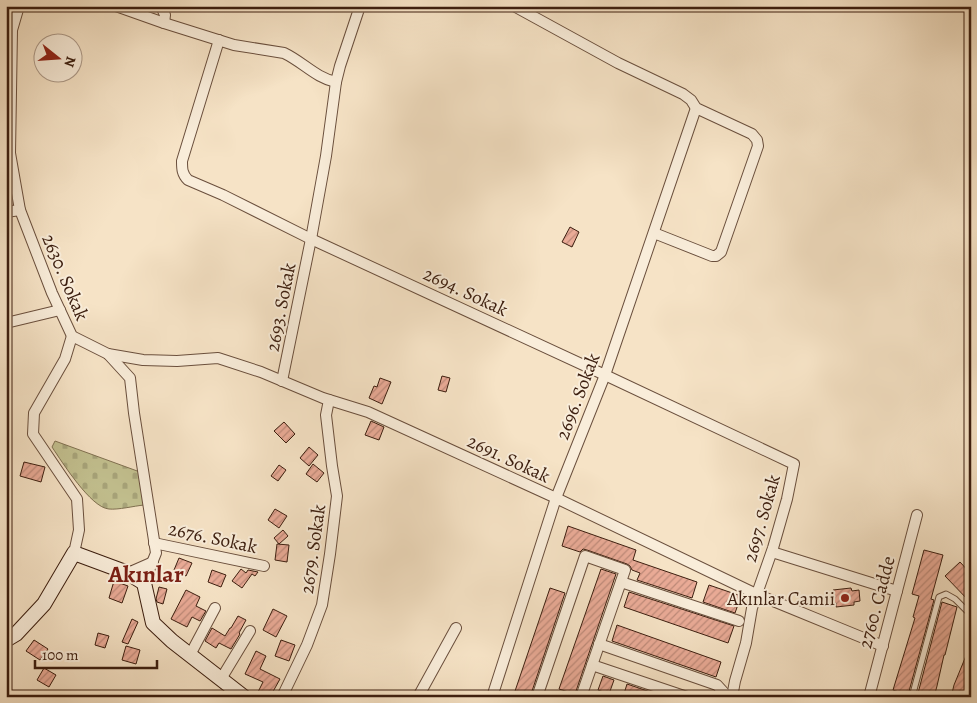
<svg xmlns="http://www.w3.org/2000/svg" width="977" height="703" font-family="Alegreya,serif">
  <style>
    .cemetery { fill: url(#cemetery-stones); stroke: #807050 }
    .building { fill: url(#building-hatch); stroke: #3c1e0f }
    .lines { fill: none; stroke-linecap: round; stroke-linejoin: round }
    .lane-casing { stroke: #6a4f3d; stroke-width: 7 }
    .street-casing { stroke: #6a4f3d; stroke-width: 12 }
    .secondary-casing { stroke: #3c1e0f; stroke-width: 16 }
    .lane { stroke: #f9edda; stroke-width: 5 }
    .street { stroke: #f9edda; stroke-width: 10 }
    .secondary { stroke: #f9edda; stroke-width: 14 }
    .poi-dot { fill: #8f2418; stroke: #f9edda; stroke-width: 2 }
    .labels { text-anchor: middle; stroke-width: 4; stroke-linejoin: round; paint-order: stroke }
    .street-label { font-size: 19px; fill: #3c1e0f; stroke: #f9edda }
    .poi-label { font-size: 19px; fill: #3c1e0f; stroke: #f9edda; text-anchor: end }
    .district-label { font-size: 24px; font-weight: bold; fill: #7a1f14; stroke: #f9edda }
  </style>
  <defs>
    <pattern id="cemetery-stones" width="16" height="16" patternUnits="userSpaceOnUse" patternTransform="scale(1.25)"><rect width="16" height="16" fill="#c3c190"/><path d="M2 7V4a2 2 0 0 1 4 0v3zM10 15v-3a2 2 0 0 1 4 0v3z" fill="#a8a57b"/></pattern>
    <pattern id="building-hatch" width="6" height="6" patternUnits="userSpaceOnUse" patternTransform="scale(1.25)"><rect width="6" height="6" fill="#eaab97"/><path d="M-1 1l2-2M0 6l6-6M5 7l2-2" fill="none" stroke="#bf8b7a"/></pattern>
  </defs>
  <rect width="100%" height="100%" fill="#f6e3c6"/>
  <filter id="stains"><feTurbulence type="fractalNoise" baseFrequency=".004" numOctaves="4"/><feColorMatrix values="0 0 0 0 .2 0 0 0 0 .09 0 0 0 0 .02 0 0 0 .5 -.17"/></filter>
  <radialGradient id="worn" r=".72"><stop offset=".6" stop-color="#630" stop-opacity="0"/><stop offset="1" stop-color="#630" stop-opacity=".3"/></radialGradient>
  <path class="cemetery" d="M55,441L140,472L144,505C134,506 118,510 109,509C91,508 62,462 52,447Z"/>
  <g class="building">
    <path d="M570,227L579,232L572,247L562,242Z"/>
    <path d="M442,376L450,378L446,392L438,390Z"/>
    <path d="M380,378L391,382L382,404L369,398L374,386L377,387Z"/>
    <path d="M371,421L384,427L379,440L365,435Z"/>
    <path d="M284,422L295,434L286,443L274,431Z"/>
    <path d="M309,447L318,455L309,466L300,458Z"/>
    <path d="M24,462L45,467L41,482L20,476Z"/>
    <path d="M313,464L324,473L317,482L306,474Z"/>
    <path d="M279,465L286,470L278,481L271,476Z"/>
    <path d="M275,509L287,516L279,528L268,520Z"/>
    <path d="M568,526L636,550L633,560L697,582L692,598L637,580L640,573L632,570L630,566L627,564L587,550L583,549L580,552L562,546Z"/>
    <path d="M283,530L288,536L279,544L274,538Z"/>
    <path d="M277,544L289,545L287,562L275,560Z"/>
    <path d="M924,550L943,555L931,599L934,600L908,695L893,690L915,618L913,617L919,596L912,594Z"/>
    <path d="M179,558L192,563L186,576L174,570Z"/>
    <path d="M960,562L971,574V603L945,576Z"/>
    <path d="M241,569L246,573L248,570L258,572L255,576L252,574L242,588L232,581Z"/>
    <path d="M601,569L616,574L575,694L559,689Z"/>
    <path d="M212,570L226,575L221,587L208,582Z"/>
    <path d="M114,581L128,586L122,603L109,598Z"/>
    <path d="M709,585L741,596L735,613L703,602Z"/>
    <path d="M159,587L167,589L163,604L157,602L156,599Z"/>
    <path d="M550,588L565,593L530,697H513Z"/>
    <path d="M851,588L852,591L859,590L860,601L854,602V605L836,607V603L831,604L830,595H833V590Z"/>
    <path d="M186,590L200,597L196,606L206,611L200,621L192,617L187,627L171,619Z"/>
    <path d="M629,592L734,626L728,643L624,607Z"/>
    <path d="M942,602L957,607L945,655H944L937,686L934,697H917Z"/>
    <path d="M273,609L287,616L276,637L263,630Z"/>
    <path d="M238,616L246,620L239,633L240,634L231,649L219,643L216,648L205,641L212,628L225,636L230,628H231Z"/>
    <path d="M132,619L138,622L128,644L122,642Z"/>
    <path d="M617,625L721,662L716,677L612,641Z"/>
    <path d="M98,633L109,636L105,648L95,645Z"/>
    <path d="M34,640L48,649L40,660L26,651Z"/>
    <path d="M281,640L295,645L289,661L275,656Z"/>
    <path d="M126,646L140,650L136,664L122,660Z"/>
    <path d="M970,646L971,691L969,697H951L954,685Z"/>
    <path d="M256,651L266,656L260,669L280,679L270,697H262L257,694L263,682L245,674Z"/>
    <path d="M44,668L56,675L49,687L37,680Z"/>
    <path d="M603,676L614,680L609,694L598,690Z"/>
    <path d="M627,684L665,697H623Z"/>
  </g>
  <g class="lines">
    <g class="lane-casing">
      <path id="lane" d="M912,697L939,597L946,594L955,599L971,615"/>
    </g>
    <g class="street-casing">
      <g id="street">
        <path d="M19,6L12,30L10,153L20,210L52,293L72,336L108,354L130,378L134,413L156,553L144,583"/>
        <path d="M116,6L164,23L234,45L284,53C303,62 316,78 336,82"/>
        <path d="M161,6L165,15L164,23"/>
        <path d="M514,6L618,63L683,94L691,100L696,108L752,134L757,140L758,146L721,252L716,256H712L654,233"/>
        <path d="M219,40L182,161C182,169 182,174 188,180L223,195L311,239L605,375L794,464L787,499L773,548L752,608L746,643L735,681L732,697"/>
        <path d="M6,212L20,210"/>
        <path d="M6,323L60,310"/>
        <path d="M72,336L65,359L34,413L33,434L77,499L79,530L74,553"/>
        <path d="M108,354L143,360L177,361L218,358L261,372L323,398L368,412L556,498L756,594L883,646"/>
        <path d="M282,381L311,239L326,156L336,82L340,66L360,6"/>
        <path d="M154,543L264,566"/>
        <path d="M772,552L897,591"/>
        <path d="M128,573L153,562"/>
        <path d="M621,582L739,621"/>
        <path d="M599,644L717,685L728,697"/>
        <path d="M190,655L215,608"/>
        <path d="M592,665L687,697"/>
        <path d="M221,679L250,631"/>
        <path d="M282,697L307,645L322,605L330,554L337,496L332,466L326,415L329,400"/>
        <path d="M418,697L456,628"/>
        <path d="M492,697L556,498L605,375L696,108"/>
        <path d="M537,697L585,556L625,570L581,697"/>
        <path d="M869,697L917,515"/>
      </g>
    </g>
    <g class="secondary-casing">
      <path id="secondary" d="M6,640L16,634L44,604L74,553L128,573L144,583L153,623L172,641L244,697"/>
    </g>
    <use href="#lane" class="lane"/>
    <use href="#street" class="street"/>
    <use href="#secondary" class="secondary"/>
  </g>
  <circle class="poi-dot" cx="845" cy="598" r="5"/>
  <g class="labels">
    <g class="street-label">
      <text transform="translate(66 277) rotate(67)" y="7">2630. Sokak</text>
      <text transform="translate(466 291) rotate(25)" y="7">2694. Sokak</text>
      <text transform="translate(280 307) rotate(-79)" y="7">2693. Sokak</text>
      <text transform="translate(577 396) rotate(-69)" y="7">2696. Sokak</text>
      <text transform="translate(509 458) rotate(25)" y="7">2691. Sokak</text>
      <text transform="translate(761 518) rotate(-74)" y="7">2697. Sokak</text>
      <text transform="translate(213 537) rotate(12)" y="7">2676. Sokak</text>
      <text transform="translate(312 549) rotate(-82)" y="7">2679. Sokak</text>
      <text transform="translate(876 602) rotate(-75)" y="7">2760. Cadde</text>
    </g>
    <g class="poi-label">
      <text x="835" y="605">Akınlar Camii</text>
    </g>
    <g class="district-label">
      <text x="146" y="582">Akınlar</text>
    </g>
  </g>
  <rect width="977" height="703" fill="none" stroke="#f6e3c6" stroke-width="25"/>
  <rect x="8" y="8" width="962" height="688" fill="none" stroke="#3c1e0f" stroke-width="2.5"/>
  <rect x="12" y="12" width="952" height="678" fill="none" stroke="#3c1e0f"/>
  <g transform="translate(58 58) rotate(107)"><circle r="24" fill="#f9edda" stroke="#ad9a89"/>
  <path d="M0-4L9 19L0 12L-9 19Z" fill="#8f2418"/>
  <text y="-8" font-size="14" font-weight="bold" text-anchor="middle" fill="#3c1e0f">N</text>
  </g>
  <path d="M35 660v8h122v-8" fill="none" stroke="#3c1e0f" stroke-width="2.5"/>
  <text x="42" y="660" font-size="15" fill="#3c1e0f" stroke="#f9edda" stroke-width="4" paint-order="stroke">100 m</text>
  <rect width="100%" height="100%" filter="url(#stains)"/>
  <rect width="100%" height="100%" fill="url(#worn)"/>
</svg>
